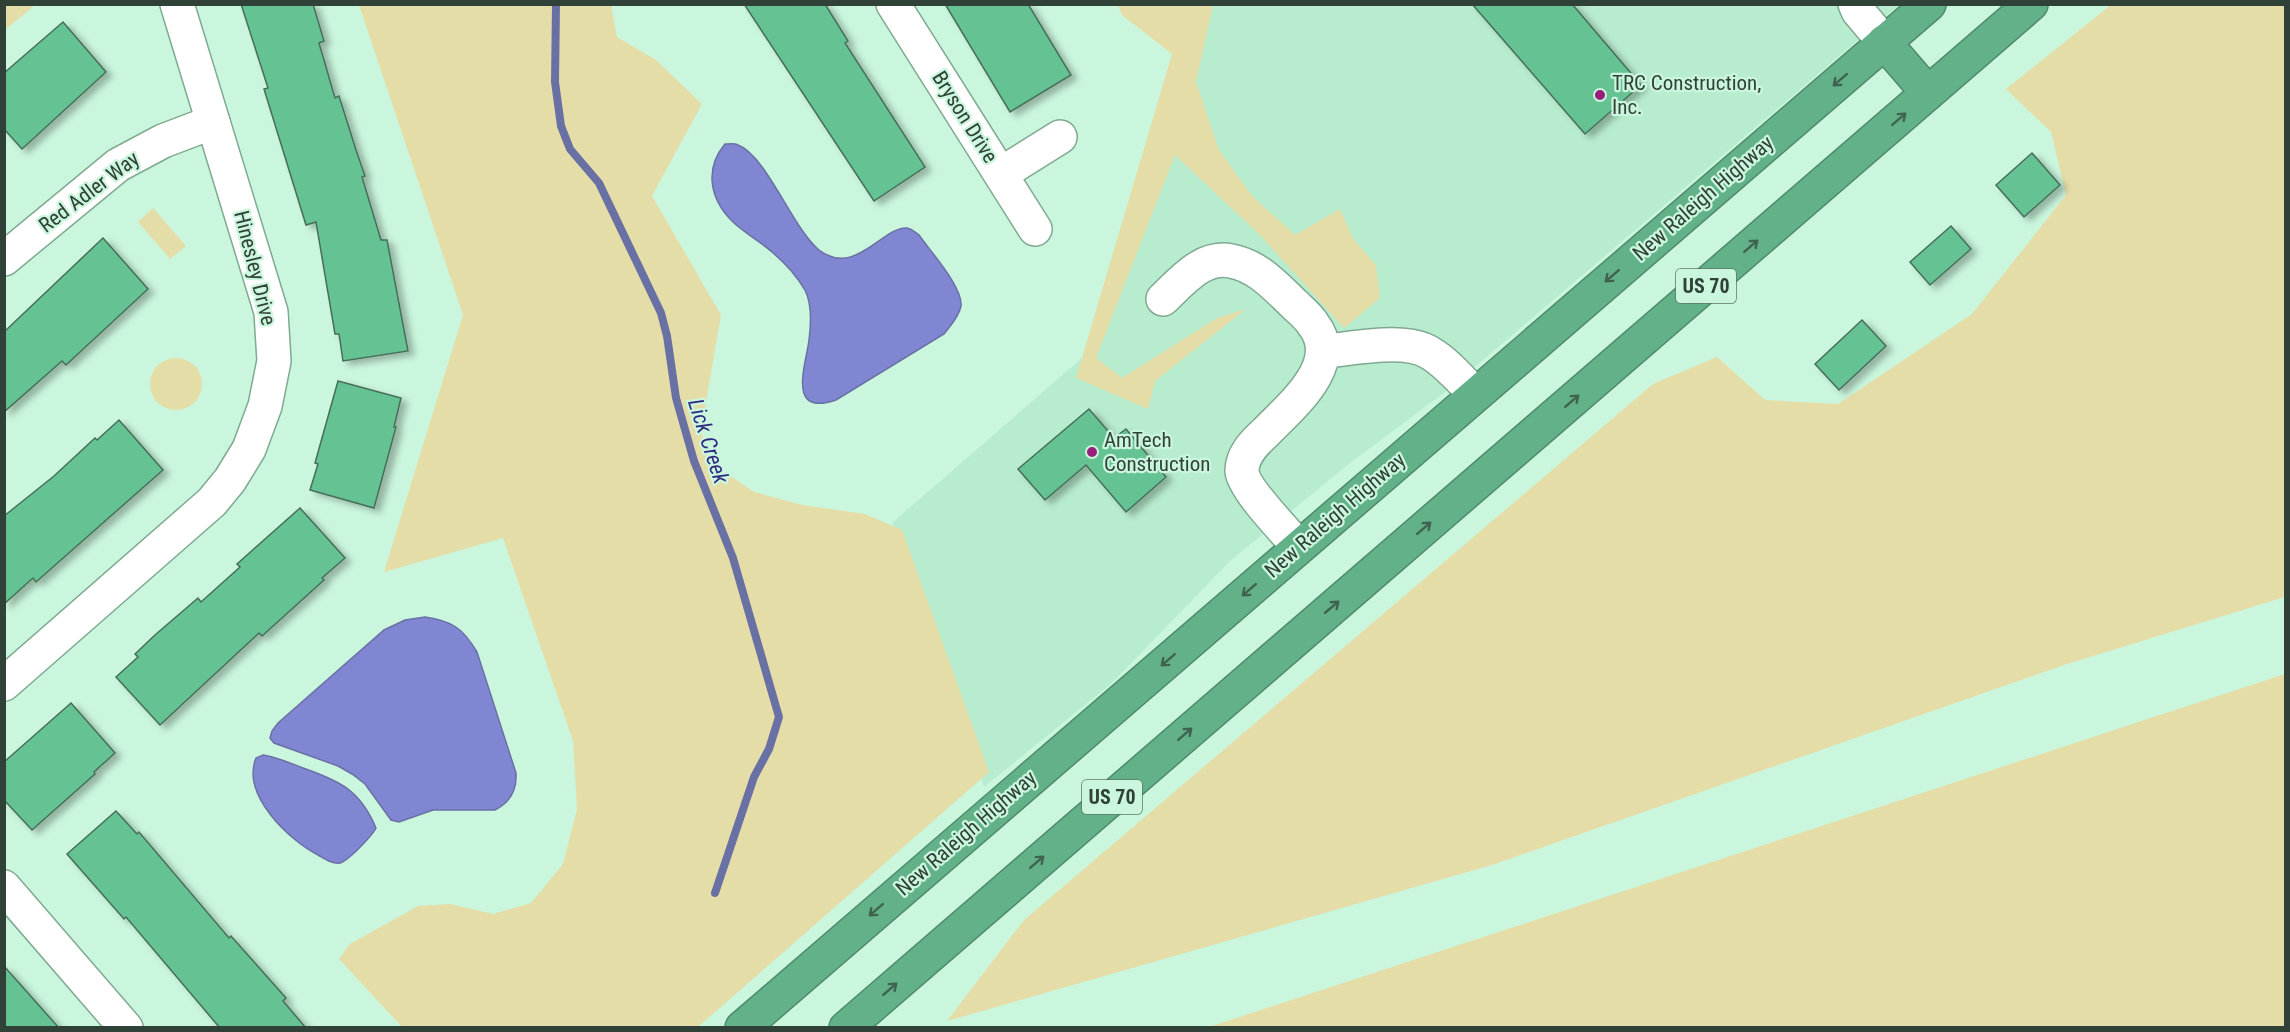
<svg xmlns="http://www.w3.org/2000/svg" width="2290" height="1032" font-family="'Roboto Condensed',sans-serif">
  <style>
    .built { fill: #b8ecce }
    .green { fill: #e5dda8 }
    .water { fill: #8186d2; stroke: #6971a4; stroke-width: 1.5 }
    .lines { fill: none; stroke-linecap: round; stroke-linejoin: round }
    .stream { stroke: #6971a4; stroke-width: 8 }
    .building { fill: #65c293; stroke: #466e59; stroke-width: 1.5; filter: url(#shadow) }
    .minor-casing { stroke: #7fa991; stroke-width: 36 }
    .highway-casing { stroke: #508a6c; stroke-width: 36 }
    .minor { stroke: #fff; stroke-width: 33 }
    .highway { stroke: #62b188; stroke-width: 33 }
    .oneway { stroke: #3f634f }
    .poi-dot { fill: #971f7b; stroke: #caf6dd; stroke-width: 2 }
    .labels { text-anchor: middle; stroke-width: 4.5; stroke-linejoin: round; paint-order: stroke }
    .shield { fill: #caf6dd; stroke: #5e7769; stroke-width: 1.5 }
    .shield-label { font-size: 20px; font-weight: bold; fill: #304137 }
    .poi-label { font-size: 21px; fill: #304137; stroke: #caf6dd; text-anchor: start }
    .street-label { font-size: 21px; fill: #304137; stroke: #caf6dd }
    .water-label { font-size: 22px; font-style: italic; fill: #302982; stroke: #caf6dd }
  </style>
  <defs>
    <filter id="shadow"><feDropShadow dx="6" dy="4" stdDeviation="3" flood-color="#0004"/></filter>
  </defs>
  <rect width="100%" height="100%" fill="#caf6dd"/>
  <path class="built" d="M1193,5H1899L1449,389L1350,463L1230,561L1112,683L984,787L892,523L1089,352Z"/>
  <g class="green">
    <path d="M5,4H35V5L5,30Z"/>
    <path d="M2112,4L2285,5V597L2064,665L1492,865L947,1021L1024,920L1653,384L1717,357L1765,400L1838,404L1972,314L2066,195L2051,132L2006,89Z"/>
    <path d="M359,5H611L617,37L656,60L702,104L652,196L721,315L701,431L713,464L754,492L802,505L865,514L902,530L989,772L698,1027H402L339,959L350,944L418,906L450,904L493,914L531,903L563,864L577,809L573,741L503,538L384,572L463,315Z"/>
    <path d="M1118,5H1213L1196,82L1219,150L1252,196L1295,235L1340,209L1353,239L1376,265L1380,298L1344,328L1261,236L1175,155L1096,358L1122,378L1217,318L1246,309L1155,381L1148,409L1076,378L1172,54L1122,15Z"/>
    <path d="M153,208L186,246L170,259L138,222Z"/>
    <circle cx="176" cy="384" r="26"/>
    <path d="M2285,674V1027H1209Z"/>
  </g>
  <g class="water">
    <path d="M725,144C729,144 735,143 738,145C766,155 793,229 819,250C855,278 883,226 907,228C912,229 915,232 919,235C930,251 963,287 961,306C959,317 950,326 944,334L836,400C786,417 806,365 809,340C811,325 812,304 805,290C796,275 785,263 772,252C760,241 744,233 732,221C710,199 704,169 725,144Z"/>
    <path d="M425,617C452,621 463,628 477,652L516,773C517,790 511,802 495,810H433L399,822L391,820L365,784L352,774L338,766L274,743L270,738L272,731L278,723L384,630L405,620Z"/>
    <path d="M263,755C277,757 290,763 303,768C340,781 360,790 376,828C372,836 348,861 340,863C332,864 325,859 318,855C289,840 241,795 256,758Z"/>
  </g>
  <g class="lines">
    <path class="stream" d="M556,4L555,82L561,126L570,149L599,183L661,313L667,336L676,398L694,461L733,558L779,717L769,749L754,777L715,893"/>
  </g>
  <g class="building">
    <path d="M241,4H313L324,41L319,43L335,98L339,96L356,150L365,176L362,177L381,240H387L408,351L343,361L339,334H335L316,222L306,225L264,89L268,88Z"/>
    <path d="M744,4H825L848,41L845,43L925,167L874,201Z"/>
    <path d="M945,4H1028L1071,75L1010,112Z"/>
    <path d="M1472,4H1572L1641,85L1585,134Z"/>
    <path d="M63,22L106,72L22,149L4,129V73Z"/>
    <path d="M2032,153L2060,185L2024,217L1996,185Z"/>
    <path d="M1951,226L1971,249L1930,285L1910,262Z"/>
    <path d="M103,238L148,289L66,365L62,361L4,412V332Z"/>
    <path d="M1862,320L1886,346L1839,390L1815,364Z"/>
    <path d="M338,381L401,398L394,427H396L374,508L310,490L318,464L315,463Z"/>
    <path d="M1089,409L1114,438L1126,429L1166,477L1126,512L1086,465L1045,500L1018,469Z"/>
    <path d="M119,420L163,470L36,582L33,578L4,604V516L54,476L95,438L97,440Z"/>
    <path d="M300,508L345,558L322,578L324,580L262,636L259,633L160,725L116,677L138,657L135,654L155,635L198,598L201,602L240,567L237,564Z"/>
    <path d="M71,703L115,753L94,772L95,774L32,830L4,800V762Z"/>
    <path d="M116,811L137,834L139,832L229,938L231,936L286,998L283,1001L306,1028H220L126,917L124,919L67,854Z"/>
    <path d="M4,966L59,1028H4Z"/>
  </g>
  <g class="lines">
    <g class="minor-casing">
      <g id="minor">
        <path d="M893,4L1035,229"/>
        <path d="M1855,4L1858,11L1884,42"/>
        <path d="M1001,174L1060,137"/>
        <path d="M4,259L118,165L163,141L213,122"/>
        <path d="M1163,299C1182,281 1203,255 1231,261C1258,266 1275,286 1294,304C1300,310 1308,316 1313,324C1344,364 1291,406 1265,433C1254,443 1242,455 1242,471C1243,488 1286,532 1299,547"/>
        <path d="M1323,351C1353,349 1405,337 1430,353C1447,363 1461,380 1475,394"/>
        <path d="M4,684L212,502L230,480L249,449L265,406L274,361L271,312L177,4"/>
        <path d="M4,887L126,1028"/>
      </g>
    </g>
    <g class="highway-casing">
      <g id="highway">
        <path d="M1884,42L1928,93"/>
        <path d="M742,1028L1929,4"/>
        <path d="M846,1028L2031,4"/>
      </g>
    </g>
    <use href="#minor" class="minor"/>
    <use href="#highway" class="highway"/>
  </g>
  <defs><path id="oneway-shaft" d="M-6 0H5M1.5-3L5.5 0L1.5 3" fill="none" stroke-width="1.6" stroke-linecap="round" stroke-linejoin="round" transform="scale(1.5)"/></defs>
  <g class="oneway">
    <use href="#oneway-shaft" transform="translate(1840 80) rotate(139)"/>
    <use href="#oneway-shaft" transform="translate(1899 119) rotate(-41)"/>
    <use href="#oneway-shaft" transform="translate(1751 246) rotate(-41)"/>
    <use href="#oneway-shaft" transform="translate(1612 276) rotate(139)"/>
    <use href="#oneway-shaft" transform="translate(1572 401) rotate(-41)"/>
    <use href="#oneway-shaft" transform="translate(1424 528) rotate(-41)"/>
    <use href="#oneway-shaft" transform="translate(1249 590) rotate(139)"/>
    <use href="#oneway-shaft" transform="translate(1332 607) rotate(-40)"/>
    <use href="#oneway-shaft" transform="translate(1168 660) rotate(139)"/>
    <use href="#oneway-shaft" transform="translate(1185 734) rotate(-41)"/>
    <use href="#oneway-shaft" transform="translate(1037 862) rotate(-41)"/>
    <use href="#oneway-shaft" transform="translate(876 910) rotate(139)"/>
    <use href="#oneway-shaft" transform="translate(890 989) rotate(-41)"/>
  </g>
  <g class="poi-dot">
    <circle cx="1600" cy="95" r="6"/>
    <circle cx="1092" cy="452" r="6"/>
  </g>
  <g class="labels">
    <g class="shield">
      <rect x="1676" y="269" width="60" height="34" rx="4.5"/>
      <rect x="1082" y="780" width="60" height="34" rx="4.5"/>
    </g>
    <g class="shield-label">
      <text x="1706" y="293">US 70</text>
      <text x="1112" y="804">US 70</text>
    </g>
    <g class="poi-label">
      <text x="1612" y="90">TRC Construction,<tspan x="1612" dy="24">Inc.</tspan></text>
      <text x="1104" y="447">AmTech<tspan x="1104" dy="24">Construction</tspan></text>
    </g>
    <g class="street-label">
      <text transform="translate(965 117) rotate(58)" y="7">Bryson Drive</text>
      <text transform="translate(89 192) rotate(-37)" y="7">Red Adler Way</text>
      <text transform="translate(1703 198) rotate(-41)" y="7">New Raleigh Highway</text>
      <text transform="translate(255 268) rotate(76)" y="7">Hinesley Drive</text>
      <text transform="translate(1335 515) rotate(-41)" y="7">New Raleigh Highway</text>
      <text transform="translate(966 833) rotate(-41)" y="7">New Raleigh Highway</text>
    </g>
    <g class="water-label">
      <text transform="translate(709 441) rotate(72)" y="8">Lick Creek</text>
    </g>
  </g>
  <rect width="2290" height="1032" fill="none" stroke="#304137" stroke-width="12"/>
</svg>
